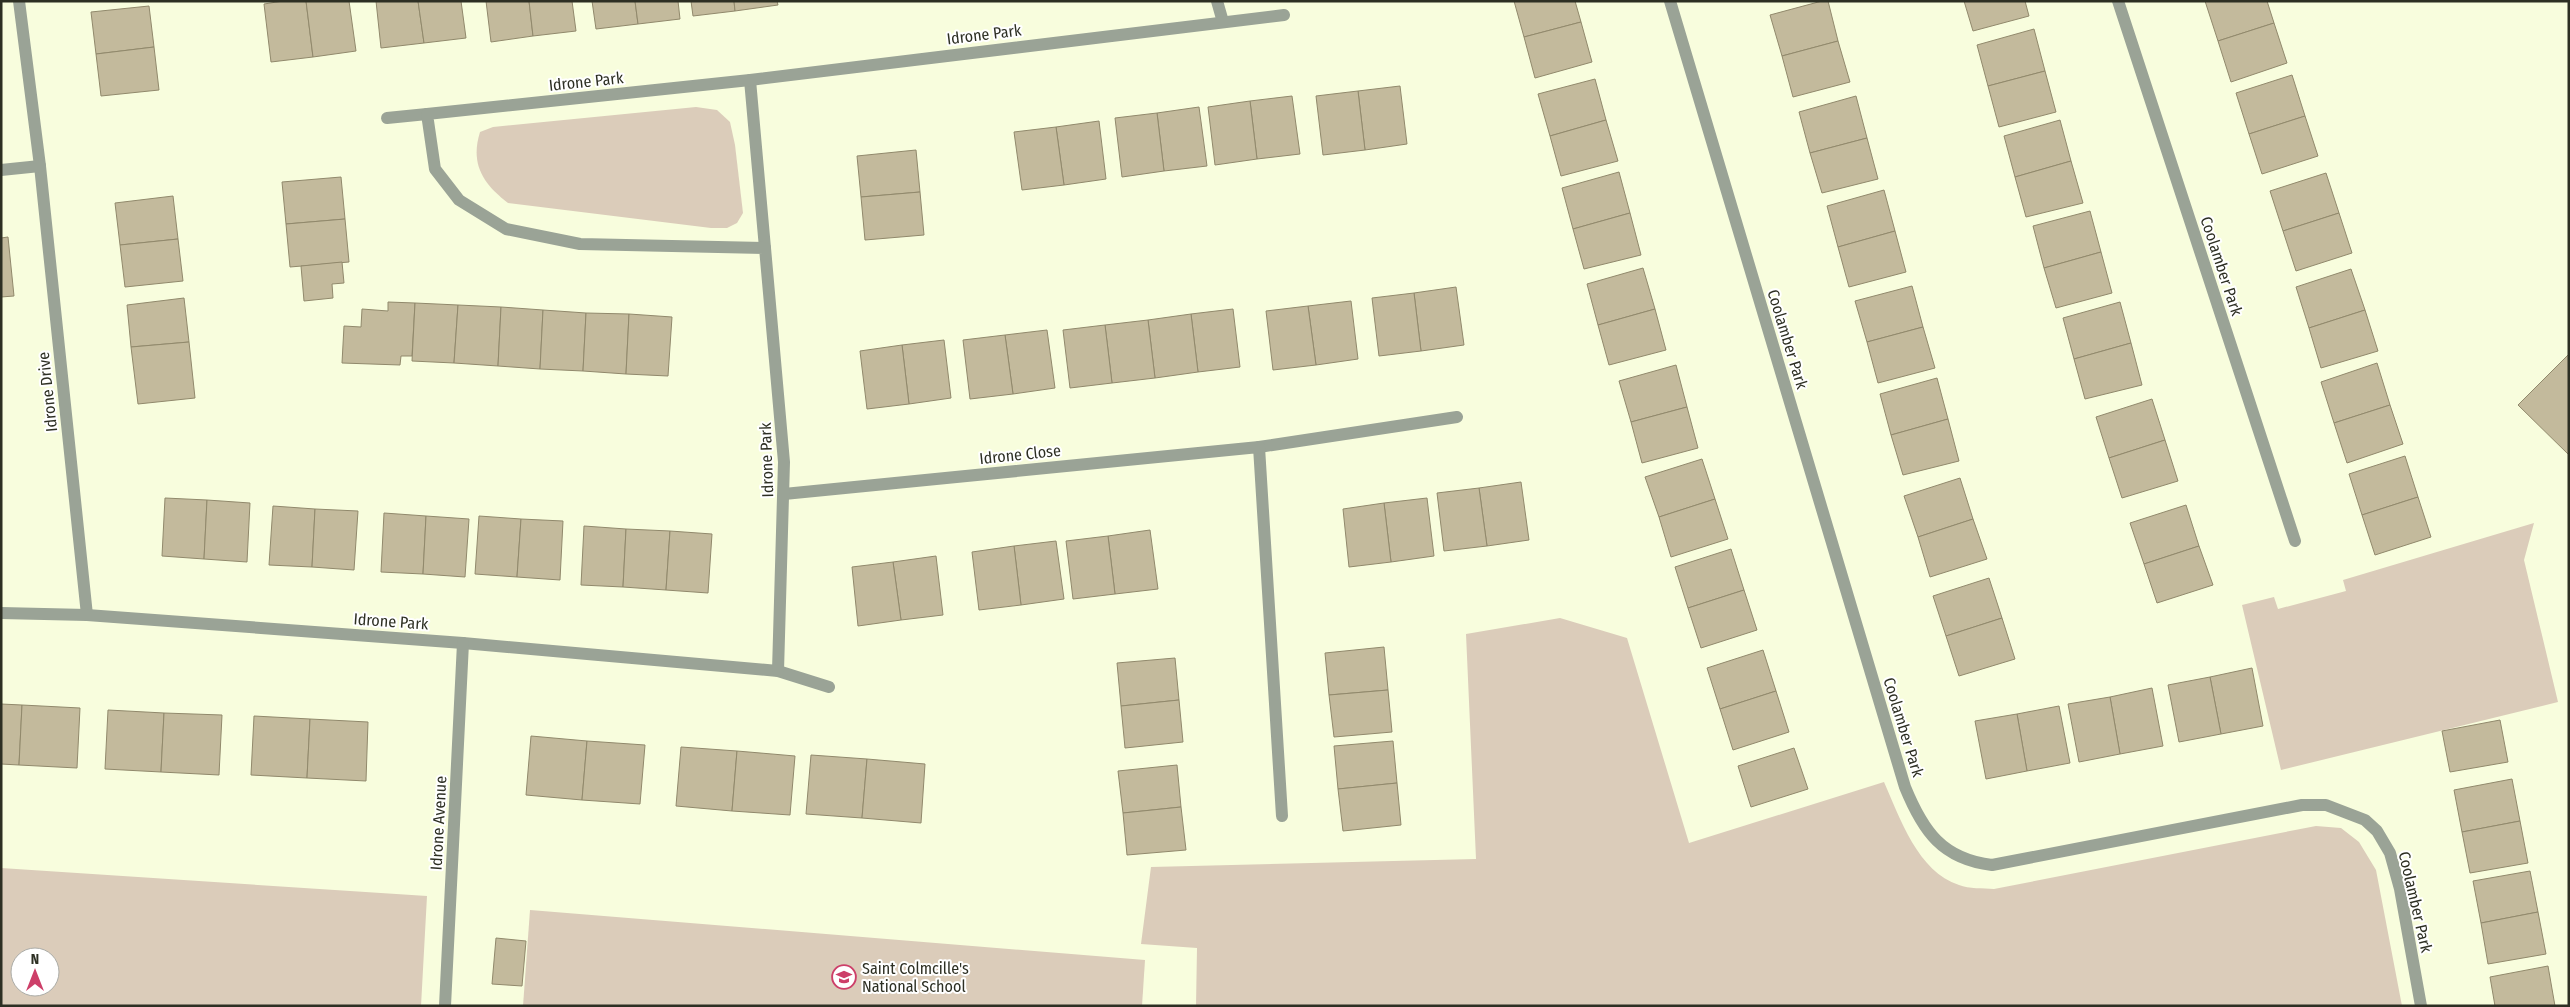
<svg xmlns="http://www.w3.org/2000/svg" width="2570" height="1007" font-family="'Fira Sans Condensed',sans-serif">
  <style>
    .green { fill: #dbccba; fill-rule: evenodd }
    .building { fill: #c3ba9c; stroke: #91896c }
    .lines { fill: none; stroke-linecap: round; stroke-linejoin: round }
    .minor { stroke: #9aa396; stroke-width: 12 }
    .labels { text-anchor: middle; stroke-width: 4; stroke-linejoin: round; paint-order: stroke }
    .street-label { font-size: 16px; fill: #2d2f23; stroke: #fff }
    .poi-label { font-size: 16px; fill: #2d2f23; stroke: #fff; text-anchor: start }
  </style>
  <rect width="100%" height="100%" fill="#f8fddd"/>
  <g class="green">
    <path d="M696,107L717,110L730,122L735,145L743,213L737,223L727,228H711L508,203C483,184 470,164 480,132L493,127Z"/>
    <path d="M2534,523L2524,560L2558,702L2281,770L2242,605L2274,597L2278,609L2346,591L2343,580Z"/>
    <path d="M1560,618L1627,638L1689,843L1884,782C1900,818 1918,872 1959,885C1969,889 1983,888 1994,889L2316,826L2341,828L2359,842L2376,870L2402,1006H1196L1197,948L1141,944L1151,867L1476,859L1466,634Z"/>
    <path d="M1,868L427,896L421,1006H1ZM20,957H50V987H20Z"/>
    <path d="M530,910L1145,960L1142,1006H523Z"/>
  </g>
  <g class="building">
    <path d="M283,1H306L313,57L271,62L264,4Z"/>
    <path d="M306,1H349L356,51L313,57Z"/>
    <path d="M376,1H418L424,43L381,48Z"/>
    <path d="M418,1H461L466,38L424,43Z"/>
    <path d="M486,1H529L533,36L491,42Z"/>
    <path d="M529,1H572L576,31L533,36Z"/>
    <path d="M592,1H635L638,24L596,29Z"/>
    <path d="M635,1H678L680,19L638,24Z"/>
    <path d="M691,1H734L735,11L693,16Z"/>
    <path d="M734,1H777L778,5L735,11Z"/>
    <path d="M1514,1H1575L1581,22L1524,37Z"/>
    <path d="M1822,1H1828L1838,41L1782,56L1770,15Z"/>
    <path d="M1964,1H2025L2029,16L1973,31Z"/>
    <path d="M2205,1H2267L2274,23L2218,41Z"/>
    <path d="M149,6L154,47L96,54L91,12Z"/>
    <path d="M1581,22L1592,62L1535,78L1524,37Z"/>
    <path d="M2274,23L2287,63L2231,82L2218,41Z"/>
    <path d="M2034,29L2045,71L1988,86L1977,45Z"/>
    <path d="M1838,41L1850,82L1793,97L1782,56Z"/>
    <path d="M154,47L159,90L101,96L96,54Z"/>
    <path d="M2045,71L2056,112L1999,127L1988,86Z"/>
    <path d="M2292,75L2305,116L2249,134L2236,93Z"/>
    <path d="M1595,79L1606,120L1550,136L1538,94Z"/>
    <path d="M1400,86L1407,144L1365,150L1358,91Z"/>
    <path d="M1358,91L1365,150L1323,155L1316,96Z"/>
    <path d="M1292,96L1300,154L1257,159L1250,101Z"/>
    <path d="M1856,96L1867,138L1810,153L1799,112Z"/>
    <path d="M1250,101L1257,159L1215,165L1208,107Z"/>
    <path d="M1199,107L1207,166L1164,171L1157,113Z"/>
    <path d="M1157,113L1164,171L1122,177L1115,118Z"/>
    <path d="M2305,116L2318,156L2262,174L2249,134Z"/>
    <path d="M1606,120L1618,161L1561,176L1550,136Z"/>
    <path d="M2060,120L2071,161L2015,177L2004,136Z"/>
    <path d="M1099,121L1106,179L1064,185L1056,127Z"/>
    <path d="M1056,127L1064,185L1022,190L1014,132Z"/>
    <path d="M1867,138L1878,179L1822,193L1810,153Z"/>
    <path d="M916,150L920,192L861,197L857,156Z"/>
    <path d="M2071,161L2083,203L2026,217L2015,177Z"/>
    <path d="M1619,172L1630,213L1573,229L1562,188Z"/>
    <path d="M2326,173L2339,213L2283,231L2270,191Z"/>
    <path d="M341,177L345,219L286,224L282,182Z"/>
    <path d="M1884,190L1895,231L1838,247L1827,206Z"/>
    <path d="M920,192L924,235L865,240L861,197Z"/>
    <path d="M173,196L178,239L120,245L115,203Z"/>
    <path d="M2090,211L2101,252L2044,268L2033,226Z"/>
    <path d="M1630,213L1641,255L1584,269L1573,229Z"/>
    <path d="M2339,213L2352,253L2296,271L2283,231Z"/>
    <path d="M345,219L349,262L290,267L286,224Z"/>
    <path d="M1895,231L1906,272L1849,287L1838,247Z"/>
    <path d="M8,237L14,296L1,297V238Z"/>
    <path d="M178,239L183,281L125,287L120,245Z"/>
    <path d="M2101,252L2112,293L2056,308L2044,268Z"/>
    <path d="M342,262L344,283L332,284L333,298L304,301L301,266Z"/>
    <path d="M1643,268L1655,309L1598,325L1587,284Z"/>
    <path d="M2351,269L2365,310L2309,328L2296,287Z"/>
    <path d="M1912,286L1923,327L1867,342L1855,301Z"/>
    <path d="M1456,287L1464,345L1421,351L1414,293Z"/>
    <path d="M1414,293L1421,351L1379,356L1372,298Z"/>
    <path d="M184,298L189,342L131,347L127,305Z"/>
    <path d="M1351,301L1358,359L1316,365L1308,306Z"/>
    <path d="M388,302L415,303L412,356H401L400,365L342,363L344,326L361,327L362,309L388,311Z"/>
    <path d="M2120,302L2131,343L2074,359L2063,318Z"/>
    <path d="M415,303L458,305L454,363L412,361Z"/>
    <path d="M458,305L501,307L498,366L454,363Z"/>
    <path d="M1308,306L1316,365L1273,370L1266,311Z"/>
    <path d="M501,307L543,310L540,369L498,366Z"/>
    <path d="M1233,309L1240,367L1198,372L1191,314Z"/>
    <path d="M1655,309L1666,350L1609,365L1598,325Z"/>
    <path d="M543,310L586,313L583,371L540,369Z"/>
    <path d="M2365,310L2378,351L2321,368L2309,328Z"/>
    <path d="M586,313L629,314L626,374L583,371Z"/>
    <path d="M629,314L672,317L668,376L626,374Z"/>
    <path d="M1191,314L1198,372L1155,378L1148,320Z"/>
    <path d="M1148,320L1155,378L1112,383L1105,325Z"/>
    <path d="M1105,325L1112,383L1070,388L1063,330Z"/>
    <path d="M1923,327L1935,368L1878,383L1867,342Z"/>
    <path d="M1047,330L1055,388L1013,394L1005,335Z"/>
    <path d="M1005,335L1013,394L970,399L963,340Z"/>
    <path d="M944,340L951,398L909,404L902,345Z"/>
    <path d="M189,342L195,398L138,404L131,347Z"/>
    <path d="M2131,343L2142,385L2085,399L2074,359Z"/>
    <path d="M902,345L909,404L867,409L860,351Z"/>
    <path d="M2569,354V455L2518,405Z"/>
    <path d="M2377,363L2390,405L2334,423L2321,382Z"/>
    <path d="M1676,365L1687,407L1631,422L1619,381Z"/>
    <path d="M1937,378L1948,419L1891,435L1880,394Z"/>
    <path d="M2152,399L2165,440L2109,458L2096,417Z"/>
    <path d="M2390,405L2403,444L2347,463L2334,423Z"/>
    <path d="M1687,407L1698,448L1642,463L1631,422Z"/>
    <path d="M1948,419L1959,461L1903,475L1891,435Z"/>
    <path d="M2165,440L2178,481L2122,498L2109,458Z"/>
    <path d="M2405,456L2418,497L2362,515L2349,474Z"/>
    <path d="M1702,459L1715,499L1659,517L1645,477Z"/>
    <path d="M1960,478L1973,519L1918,537L1904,496Z"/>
    <path d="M1521,482L1529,540L1487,546L1479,488Z"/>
    <path d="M1479,488L1487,546L1444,551L1437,493Z"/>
    <path d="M2418,497L2431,537L2375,555L2362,515Z"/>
    <path d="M165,498L207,500L204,559L162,556Z"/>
    <path d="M1427,498L1434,556L1391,562L1384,503Z"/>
    <path d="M1715,499L1728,539L1671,557L1659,517Z"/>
    <path d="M207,500L250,503L247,562L204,559Z"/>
    <path d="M1384,503L1391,562L1349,567L1343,509Z"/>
    <path d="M2186,505L2199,546L2144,564L2130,523Z"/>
    <path d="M273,506L315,509L312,567L269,565Z"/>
    <path d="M315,509L358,511L354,570L312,567Z"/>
    <path d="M384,513L426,516L423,574L381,572Z"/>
    <path d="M426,516L469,519L465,577L423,574Z"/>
    <path d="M479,516L521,519L517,577L475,574Z"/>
    <path d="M521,519L563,521L560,580L517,577Z"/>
    <path d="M1973,519L1987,559L1930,577L1918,537Z"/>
    <path d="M584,526L626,529L623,587L581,585Z"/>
    <path d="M626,529L670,531L666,590L623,587Z"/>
    <path d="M1150,530L1158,589L1115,594L1108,536Z"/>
    <path d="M670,531L712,534L708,593L666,590Z"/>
    <path d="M1108,536L1115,594L1073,599L1066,541Z"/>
    <path d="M1056,541L1064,599L1021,605L1014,546Z"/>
    <path d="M1014,546L1021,605L979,610L972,552Z"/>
    <path d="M2199,546L2213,585L2157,603L2144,564Z"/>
    <path d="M1731,549L1744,590L1688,608L1675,567Z"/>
    <path d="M936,556L943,615L901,620L893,562Z"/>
    <path d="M893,562L901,620L858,626L852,567Z"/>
    <path d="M1989,578L2002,618L1946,636L1933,596Z"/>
    <path d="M1744,590L1757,630L1701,648L1688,608Z"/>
    <path d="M2002,618L2015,659L1959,676L1946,636Z"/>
    <path d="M1384,647L1388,690L1329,695L1325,653Z"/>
    <path d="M1763,650L1776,691L1720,709L1707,668Z"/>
    <path d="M1175,658L1179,700L1121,706L1117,663Z"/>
    <path d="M2252,668L2263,726L2221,734L2210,677Z"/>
    <path d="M2210,677L2221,734L2179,742L2168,685Z"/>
    <path d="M2152,688L2163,746L2120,754L2110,697Z"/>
    <path d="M1388,690L1392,732L1334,737L1329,695Z"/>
    <path d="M1776,691L1789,732L1733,750L1720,709Z"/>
    <path d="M2110,697L2120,754L2079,762L2068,704Z"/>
    <path d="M1179,700L1183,742L1125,748L1121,706Z"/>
    <path d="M1,704L22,705L19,765L1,764Z"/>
    <path d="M22,705L80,708L77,768L19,765Z"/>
    <path d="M2059,706L2070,763L2027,771L2017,714Z"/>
    <path d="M108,710L164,713L161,772L105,769Z"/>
    <path d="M164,713L222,715L219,775L161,772Z"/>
    <path d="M2017,714L2027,771L1986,779L1975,721Z"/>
    <path d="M254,716L310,719L307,778L251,775Z"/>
    <path d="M310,719L368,722L366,781L307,778Z"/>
    <path d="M2500,720L2508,762L2450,772L2442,731Z"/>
    <path d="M531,736L587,741L582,800L526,795Z"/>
    <path d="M587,741L645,745L640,804L582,800Z"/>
    <path d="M1393,741L1397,783L1338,789L1334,746Z"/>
    <path d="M681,747L737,751L732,811L676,806Z"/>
    <path d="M1794,748L1808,789L1751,807L1738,766Z"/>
    <path d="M737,751L795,756L790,815L732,811Z"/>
    <path d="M811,755L867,759L862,818L806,814Z"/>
    <path d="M867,759L925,764L921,823L862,818Z"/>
    <path d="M1177,765L1181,807L1123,813L1118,771Z"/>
    <path d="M2512,779L2520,821L2462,832L2454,790Z"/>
    <path d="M1397,783L1401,825L1343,831L1338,789Z"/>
    <path d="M1181,807L1186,850L1127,855L1123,813Z"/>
    <path d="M2520,821L2528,863L2470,873L2462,832Z"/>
    <path d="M2530,871L2538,912L2481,923L2473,881Z"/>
    <path d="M2538,912L2546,954L2488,964L2481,923Z"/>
    <path d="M496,938L526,941L522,986L492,984Z"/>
    <path d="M2548,966L2555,1006H2495L2490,977Z"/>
  </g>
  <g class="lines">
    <g class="minor">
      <path d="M19,1L40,166L87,615"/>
      <path d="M1217,1L1223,22"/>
      <path d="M1670,1L1905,787C1923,831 1942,859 1992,865L2302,805H2326L2365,820L2377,831L2390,853L2400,889L2421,1006"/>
      <path d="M2118,1L2295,541"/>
      <path d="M750,80L765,248"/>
      <path d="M387,118L427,114"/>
      <path d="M1,170L40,166"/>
      <path d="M1259,447L1457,417"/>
      <path d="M784,494L1259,447L1282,816"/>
      <path d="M1,613L87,615L463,643L778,671L829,687"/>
      <path d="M778,671L784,462L765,248L580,244L506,229L459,200L435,169L427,114L750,80L1284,15"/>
      <path d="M445,1006L463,643"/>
    </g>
  </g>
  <defs>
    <g id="school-ring" transform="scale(1.25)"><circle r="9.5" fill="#fff" stroke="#cd3f69" stroke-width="1.5"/><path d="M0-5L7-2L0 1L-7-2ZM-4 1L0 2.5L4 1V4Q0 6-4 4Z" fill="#cd3f69"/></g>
  </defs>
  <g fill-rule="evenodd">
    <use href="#school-ring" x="844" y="977"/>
  </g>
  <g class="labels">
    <g class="street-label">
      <text transform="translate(984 34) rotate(-7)" y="6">Idrone Park</text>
      <text transform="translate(586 81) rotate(-6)" y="6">Idrone Park</text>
      <text transform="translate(2222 266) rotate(72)" y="6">Coolamber Park</text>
      <text transform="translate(1788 339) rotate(73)" y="6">Coolamber Park</text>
      <text transform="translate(47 392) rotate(-96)" y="6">Idrone Drive</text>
      <text transform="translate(1020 454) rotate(-6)" y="6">Idrone Close</text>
      <text transform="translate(766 460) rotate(-92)" y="6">Idrone Park</text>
      <text transform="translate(391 621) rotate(4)" y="6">Idrone Park</text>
      <text transform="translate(1904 727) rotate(73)" y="6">Coolamber Park</text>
      <text transform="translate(438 823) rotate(-87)" y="6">Idrone Avenue</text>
      <text transform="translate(2416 902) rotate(77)" y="6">Coolamber Park</text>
    </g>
    <g class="poi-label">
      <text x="862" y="974">Saint Colmcille's<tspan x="862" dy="18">National School</tspan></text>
    </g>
  </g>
  <rect width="2570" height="1007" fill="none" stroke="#2d2f23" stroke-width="5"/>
  <g transform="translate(35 972)"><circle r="24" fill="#ffffff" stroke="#abaca7"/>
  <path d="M0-4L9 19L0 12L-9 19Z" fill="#cd3f69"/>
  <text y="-8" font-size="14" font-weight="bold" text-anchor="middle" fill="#2d2f23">N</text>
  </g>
</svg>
